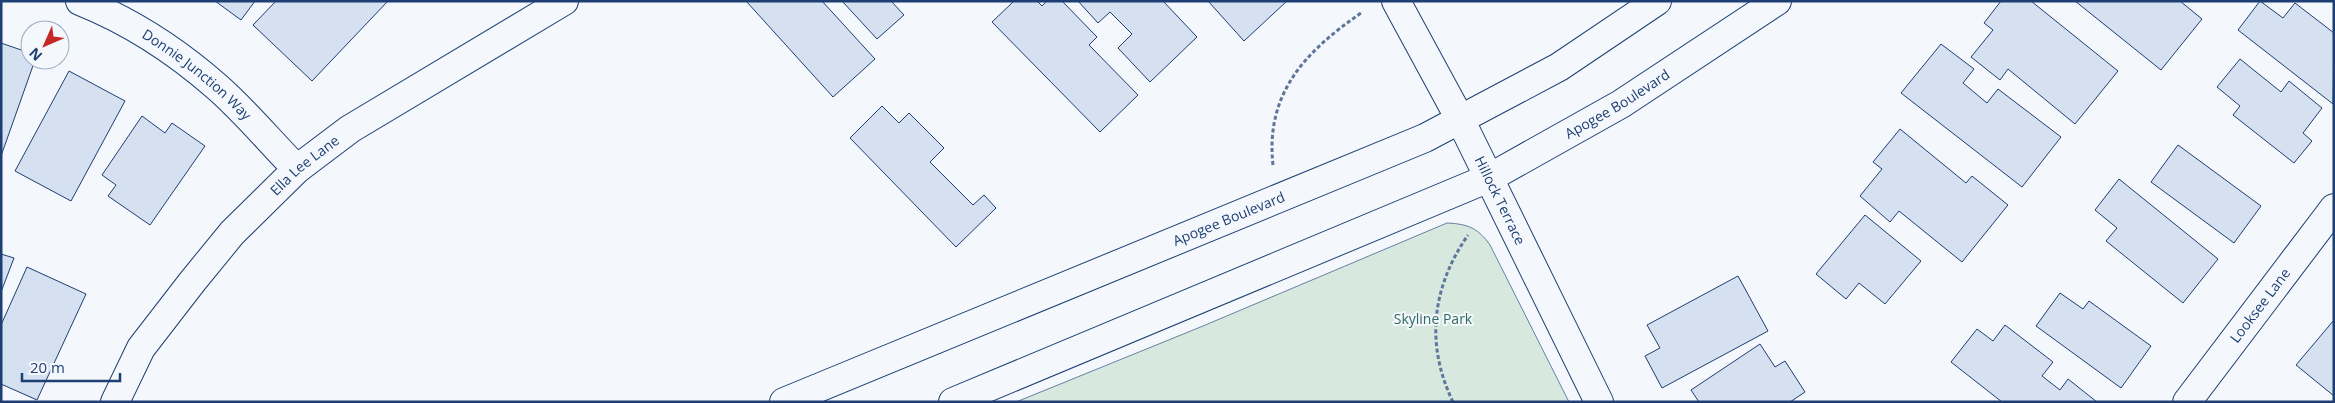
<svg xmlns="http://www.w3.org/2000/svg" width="2335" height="403" font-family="'Open Sans',sans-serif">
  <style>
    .green { fill: #d7e8df; stroke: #687fa3 }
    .building { fill: #d5e0f0; stroke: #1d3f73 }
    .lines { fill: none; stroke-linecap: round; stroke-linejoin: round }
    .minor-casing { stroke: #1d3f73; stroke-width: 30 }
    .tertiary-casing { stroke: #1d3f73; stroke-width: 30 }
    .path { stroke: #5e769c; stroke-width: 3; stroke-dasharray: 4 2.5; stroke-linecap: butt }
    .minor { stroke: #f4f7fb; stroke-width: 28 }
    .tertiary { stroke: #f4f7fb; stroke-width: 28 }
    .labels { text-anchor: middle; stroke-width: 4; stroke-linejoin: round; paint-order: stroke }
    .street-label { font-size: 14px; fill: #1d3f73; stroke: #f4f7fb }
    .park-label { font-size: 14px; fill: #2c6c60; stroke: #f4f7fb }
  </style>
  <rect width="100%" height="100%" fill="#f4f7fb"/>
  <path class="green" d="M1447,223C1468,224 1478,228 1490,245L1569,402H1016L1203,326Z"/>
  <g class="building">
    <path d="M215,1H255L241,20Z"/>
    <path d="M276,1H388L312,81L253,25Z"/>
    <path d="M746,1H822L875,59L833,97Z"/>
    <path d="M842,1H891L904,15L877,39Z"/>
    <path d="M1014,1H1037L1042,6L1047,1H1062L1097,37L1089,45L1138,95L1100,132L992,22Z"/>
    <path d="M1078,1H1163L1197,37L1150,82L1118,48L1132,34L1110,12L1098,23Z"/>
    <path d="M1208,1H1287L1244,41Z"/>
    <path d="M2001,1H2031L2118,71L2075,124L2008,69L2000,80L1971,57L1993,30L1984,23Z"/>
    <path d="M2075,1H2180L2202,19L2161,70Z"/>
    <path d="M2260,1L2283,18L2295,3L2334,33L2333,104L2238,30Z"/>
    <path d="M1,43L30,53V60H35L1,156Z"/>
    <path d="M1941,44L1974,69L1963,83L1987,103L1998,89L2061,137L2022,187L1901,93Z"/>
    <path d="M2240,59L2281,92L2289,81L2322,108L2303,133L2312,141L2294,163L2233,115L2240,106L2217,87Z"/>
    <path d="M69,71L125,101L71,201L15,171Z"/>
    <path d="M882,106L899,123L909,113L944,148L930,162L973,205L984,195L996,208L956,247L850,138Z"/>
    <path d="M142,116L165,133L172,123L205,146L150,225L108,196L116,185L102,175Z"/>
    <path d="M1900,129L1966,183L1972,176L2008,205L1962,262L1899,211L1890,222L1860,196L1882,169L1873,162Z"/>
    <path d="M2178,145L2261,206L2234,243L2151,182Z"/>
    <path d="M2119,179L2218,259L2183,303L2106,241L2117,228L2095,210Z"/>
    <path d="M1865,215L1921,261L1885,304L1859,283L1846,299L1816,274Z"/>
    <path d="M1,254L14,258L1,292Z"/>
    <path d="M27,267L86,294L37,400L1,384V325Z"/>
    <path d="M1738,276L1768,331L1662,388L1645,356L1660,348L1647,325Z"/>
    <path d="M2060,293L2083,309L2089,301L2151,346L2121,388L2036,326Z"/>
    <path d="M2334,320V396L2296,365Z"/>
    <path d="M2005,325L2053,362L2042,376L2060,390L2068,379L2097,402H2002L1951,362L1977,329L1993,341Z"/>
    <path d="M1760,344L1775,367L1785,361L1805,392L1790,402H1699L1691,390Z"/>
  </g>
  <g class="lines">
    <g class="minor-casing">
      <g id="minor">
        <path id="s1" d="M80,1C130,21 176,51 216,86C245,111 270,142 297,169"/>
        <path id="s2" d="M1396,1L1460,119L1599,402"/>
        <path id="s3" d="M115,402L141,348L192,282L232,233L297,169L350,129L564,1"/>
        <path id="s4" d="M2187,402L2334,208"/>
      </g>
    </g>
    <g class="tertiary-casing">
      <g id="tertiary">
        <path id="s5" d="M784,402L1425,138L1559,67L1657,1"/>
        <path id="s6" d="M953,402L1489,178L1621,104L1777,1"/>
      </g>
    </g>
    <g class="path">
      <path d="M1273,165C1265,93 1306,51 1361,13"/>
      <path d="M1453,402C1425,344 1432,287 1468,235"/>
    </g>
    <use href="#minor" class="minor"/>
    <use href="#tertiary" class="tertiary"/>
  </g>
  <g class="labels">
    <g class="street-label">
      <text dy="5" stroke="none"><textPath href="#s1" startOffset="139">Donnie Junction Way</textPath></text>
      <text dy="5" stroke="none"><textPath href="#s6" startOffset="729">Apogee Boulevard</textPath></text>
      <text dy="5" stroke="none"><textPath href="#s3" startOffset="306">Ella Lee Lane</textPath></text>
      <text dy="5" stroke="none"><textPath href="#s2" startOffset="225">Hillock Terrace</textPath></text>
      <text dy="5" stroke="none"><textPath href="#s5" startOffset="481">Apogee Boulevard</textPath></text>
      <text dy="5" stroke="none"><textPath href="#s4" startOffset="121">Looksee Lane</textPath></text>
    </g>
    <g class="park-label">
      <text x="1433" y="324">Skyline Park</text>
    </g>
  </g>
  <rect width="2335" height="403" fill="none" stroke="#1d3f73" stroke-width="5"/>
  <g transform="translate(45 45) rotate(225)"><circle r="24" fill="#f4f7fb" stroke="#9eadc5"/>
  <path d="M0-4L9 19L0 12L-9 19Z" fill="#c62828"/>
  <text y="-8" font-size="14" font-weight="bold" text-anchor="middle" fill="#1d3f73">N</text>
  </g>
  <path d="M22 373v8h98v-8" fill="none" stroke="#1d3f73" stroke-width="2.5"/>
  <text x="30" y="373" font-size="15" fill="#1d3f73" stroke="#f4f7fb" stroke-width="4" paint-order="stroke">20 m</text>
</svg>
